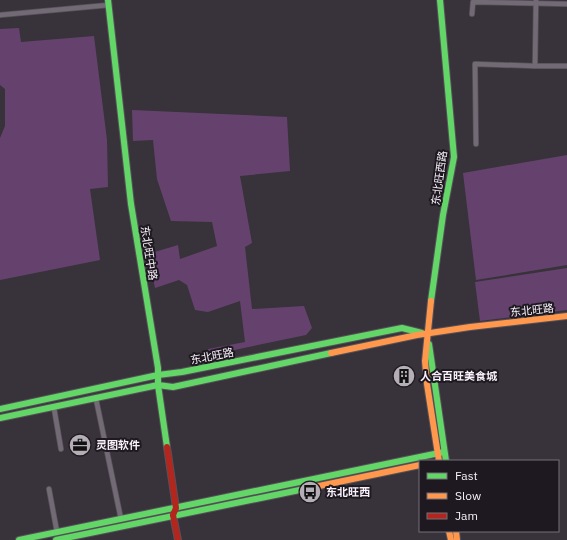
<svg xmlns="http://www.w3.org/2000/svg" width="567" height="540" font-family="'IBM Plex Sans','Noto Sans SC',sans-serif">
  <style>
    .green { fill: #65426d }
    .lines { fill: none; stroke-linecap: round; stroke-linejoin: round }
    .street-casing { stroke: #565158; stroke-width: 6 }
    .fast-casing { stroke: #565158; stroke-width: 8 }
    .slow-casing { stroke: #565158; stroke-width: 8 }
    .jam-casing { stroke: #565158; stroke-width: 8 }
    .street { stroke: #726a74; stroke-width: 4.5 }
    .fast { stroke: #63d668; stroke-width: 6 }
    .slow { stroke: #ff974d; stroke-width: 6 }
    .jam { stroke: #b3261e; stroke-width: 6 }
    .labels { text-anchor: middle; stroke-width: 4; stroke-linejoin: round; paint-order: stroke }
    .street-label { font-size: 11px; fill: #f8f0fa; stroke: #1e1920 }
    .poi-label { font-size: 11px; font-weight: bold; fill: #f8f0fa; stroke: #1e1920; text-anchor: start }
  </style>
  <rect width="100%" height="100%" fill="#38323a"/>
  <g class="green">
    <path d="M19,28L21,42L94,36L107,140L108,187L90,189L100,260L0,280V138L5,126V89L0,85V29Z"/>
    <path d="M132,110L287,117L290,171L240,176L252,243L245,247L252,309L304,306L312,328L306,335L205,356L208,349L245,342L240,301L208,312L195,310L187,285L179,280L155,288L148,254L178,245L180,259L217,246L212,222L171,221L157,179L153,140L133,141Z"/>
    <path d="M567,155V265L476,280L463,173Z"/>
    <path d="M567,268V310L480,321L475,282Z"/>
  </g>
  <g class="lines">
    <g class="street-casing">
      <g id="street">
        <path d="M536,0L535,66H567"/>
        <path d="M472,14L473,2L567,4"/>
        <path d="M0,15L109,5"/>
        <path d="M476,144L475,64L535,66"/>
        <path d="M96,399L121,519"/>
        <path d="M54,408L61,449"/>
        <path d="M49,489L57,532"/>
      </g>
    </g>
    <g class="fast-casing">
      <g id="fast">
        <path d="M108,0L131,204L158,368V385L167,447"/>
        <path d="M431,301L443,215L454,157L440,0"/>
        <path d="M429,344L446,461"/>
        <path d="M0,409L158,375L182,372L402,328L422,333"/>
        <path d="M0,418L158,385L173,387L331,353"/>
        <path d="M19,540L444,452"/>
        <path d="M56,540L319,486"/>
      </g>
    </g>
    <g class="slow-casing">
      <g id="slow">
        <path d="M431,301L425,361L427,384L439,461"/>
        <path d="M331,353L417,335L470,327L567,316"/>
        <path d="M319,486L420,465"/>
        <path d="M449,531L451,540"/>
        <path d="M456,531L457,540"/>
      </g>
    </g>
    <g class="jam-casing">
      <g id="jam">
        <path d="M167,447L176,508L173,515"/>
        <path d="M173,515L178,540"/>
      </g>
    </g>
    <use href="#street" class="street"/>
    <use href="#fast" class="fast"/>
    <use href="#slow" class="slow"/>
    <use href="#jam" class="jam"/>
  </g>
  <defs>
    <g id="building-disc" transform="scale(1.15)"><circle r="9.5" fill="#b5aeb7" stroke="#1e1920"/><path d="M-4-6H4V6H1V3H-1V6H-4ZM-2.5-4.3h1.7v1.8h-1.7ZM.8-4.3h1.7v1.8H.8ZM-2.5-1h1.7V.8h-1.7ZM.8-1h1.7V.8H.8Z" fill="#111"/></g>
    <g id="office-disc" transform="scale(1.15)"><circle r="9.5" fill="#b5aeb7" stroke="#1e1920"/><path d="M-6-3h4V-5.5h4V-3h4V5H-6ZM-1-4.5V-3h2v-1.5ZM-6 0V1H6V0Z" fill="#111"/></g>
    <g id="bus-disc" transform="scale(1.15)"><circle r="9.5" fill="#b5aeb7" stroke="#1e1920"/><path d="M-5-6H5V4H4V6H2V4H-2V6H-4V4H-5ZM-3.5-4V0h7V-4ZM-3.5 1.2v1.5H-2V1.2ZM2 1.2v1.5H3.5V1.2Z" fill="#111"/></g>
  </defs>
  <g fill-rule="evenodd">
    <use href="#building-disc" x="404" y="376"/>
    <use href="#office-disc" x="80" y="445"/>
    <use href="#bus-disc" x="310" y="492"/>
  </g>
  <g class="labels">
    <g class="street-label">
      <text transform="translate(439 178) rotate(-82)" y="4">东北旺西路</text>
      <text transform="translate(149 253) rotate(81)" y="4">东北旺中路</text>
      <text transform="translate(532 310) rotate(-6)" y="4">东北旺路</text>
      <text transform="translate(212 356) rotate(-11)" y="4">东北旺路</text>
    </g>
    <g class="poi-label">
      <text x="420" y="380">人合百旺美食城</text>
      <text x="96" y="449">灵图软件</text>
      <text x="326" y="496">东北旺西</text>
    </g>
  </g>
  <rect x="419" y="460" width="140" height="72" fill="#1e1920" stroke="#756f77"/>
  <rect x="427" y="473" width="20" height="6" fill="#63d668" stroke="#756f77"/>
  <text x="455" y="480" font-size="12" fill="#f8f0fa">Fast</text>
  <rect x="427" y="493" width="20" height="6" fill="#ff974d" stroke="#756f77"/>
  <text x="455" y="500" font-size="12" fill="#f8f0fa">Slow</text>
  <rect x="427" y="513" width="20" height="6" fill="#b3261e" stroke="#756f77"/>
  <text x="455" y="520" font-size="12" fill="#f8f0fa">Jam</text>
</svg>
